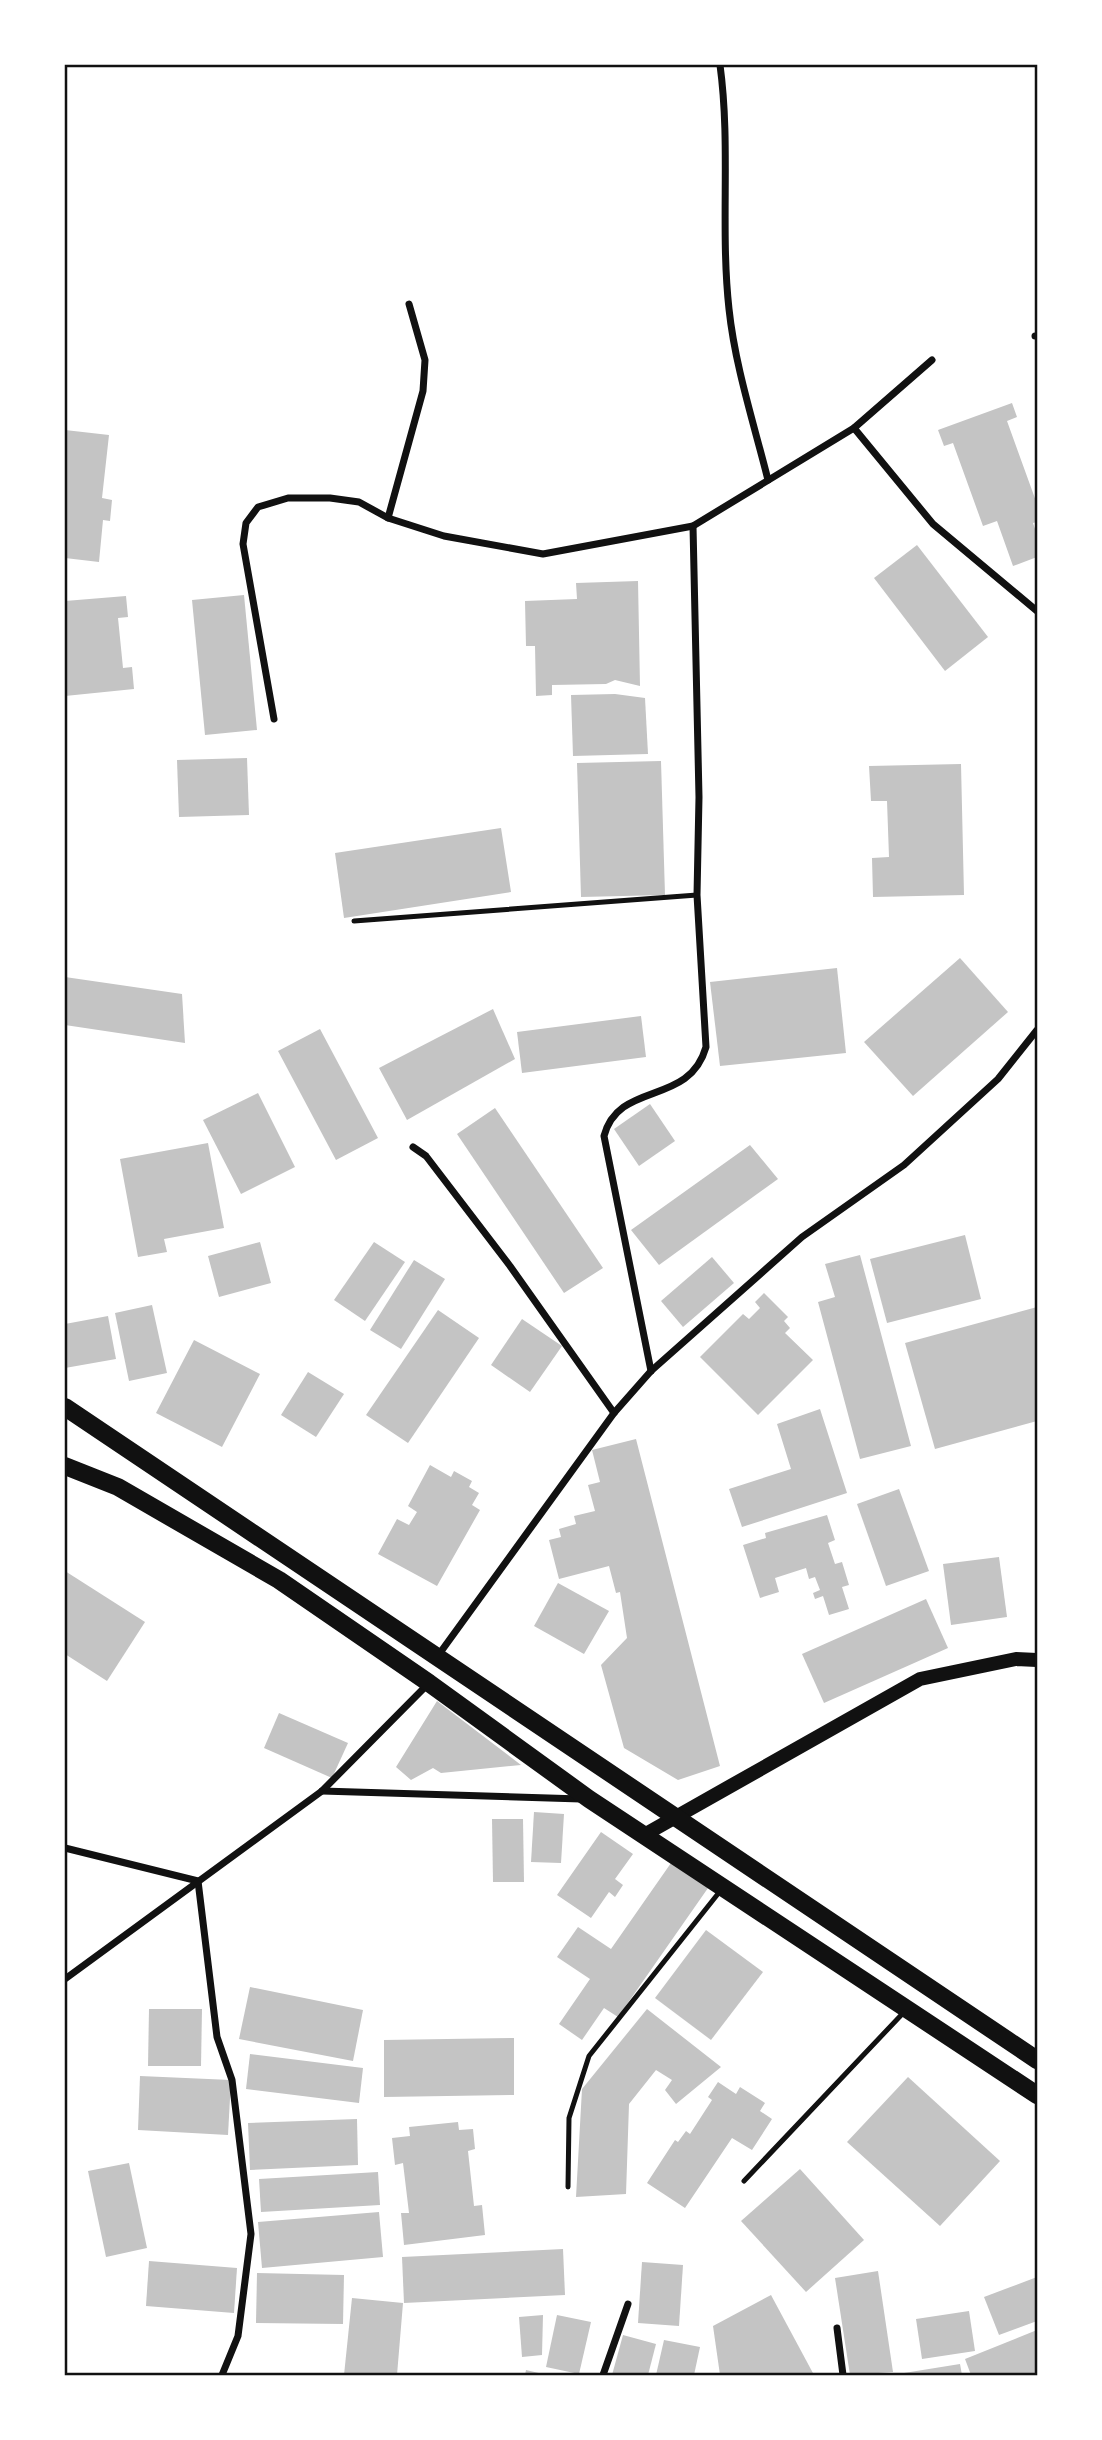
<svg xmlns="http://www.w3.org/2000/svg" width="1102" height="2440" font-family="'Public Sans',sans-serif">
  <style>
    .building { fill: #c4c4c4 }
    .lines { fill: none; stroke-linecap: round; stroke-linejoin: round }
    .service { stroke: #111; stroke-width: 5 }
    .minor { stroke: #111; stroke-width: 7 }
    .secondary { stroke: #111; stroke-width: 14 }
    .primary { stroke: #111; stroke-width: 18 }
    .neatline { fill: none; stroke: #111; stroke-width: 2.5 }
  </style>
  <rect width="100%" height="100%" fill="#fff"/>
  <g class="building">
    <path d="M1012,403L1017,417L1007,421L1037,504V522L1033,523L1037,535V557L1013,566L997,521L983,526L953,443L944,446L938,430Z"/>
    <path d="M65,430L109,435L102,498L112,500L110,521L103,520L99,562L65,558Z"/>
    <path d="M917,545L988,637L945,671L874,578Z"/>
    <path d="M638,581L640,686L615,680L606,684L552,685V695L536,696L535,646H526L525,601L577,599L576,583Z"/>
    <path d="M244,595L257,730L205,735L192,600Z"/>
    <path d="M126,596L128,617L118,618L123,668L132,667L134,689L65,696V601Z"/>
    <path d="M615,694L645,698L648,754L573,756L571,695Z"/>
    <path d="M247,758L249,815L179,817L177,760Z"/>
    <path d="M661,761L665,895L581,897L577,763Z"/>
    <path d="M961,764L964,895L873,897L872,858L889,857L887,801H871L869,766Z"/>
    <path d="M501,828L511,892L344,918L335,853Z"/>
    <path d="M960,958L1008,1012L913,1096L864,1042Z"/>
    <path d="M837,968L846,1053L720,1066L710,982Z"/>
    <path d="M65,977L182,994L185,1043L65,1025Z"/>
    <path d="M493,1009L515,1059L407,1120L379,1068Z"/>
    <path d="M641,1016L646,1057L522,1073L517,1032Z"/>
    <path d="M320,1029L378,1138L336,1160L278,1051Z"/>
    <path d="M258,1093L295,1167L241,1194L203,1120Z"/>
    <path d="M650,1104L675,1141L639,1166L614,1129Z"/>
    <path d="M495,1108L603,1268L564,1293L457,1134Z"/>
    <path d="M208,1143L224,1228L164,1239L167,1252L138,1257L120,1159Z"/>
    <path d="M750,1145L778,1179L659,1265L631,1230Z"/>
    <path d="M965,1235L981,1299L887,1323L870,1259Z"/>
    <path d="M260,1242L271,1283L219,1297L208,1256Z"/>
    <path d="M374,1242L405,1262L365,1321L334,1300Z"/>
    <path d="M860,1255L911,1446L860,1459L818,1302L835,1297L825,1264Z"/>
    <path d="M712,1257L734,1283L683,1327L661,1301Z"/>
    <path d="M414,1260L445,1279L401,1349L370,1330Z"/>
    <path d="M764,1293L788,1317L784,1321L790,1328L785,1333L813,1360L758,1415L700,1357L743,1314L749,1319L760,1308L755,1302Z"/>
    <path d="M152,1305L167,1373L129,1381L115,1313Z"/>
    <path d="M1037,1307V1421L935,1449L905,1343Z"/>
    <path d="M438,1310L479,1338L408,1443L366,1415Z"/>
    <path d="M108,1316L116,1359L65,1368V1324Z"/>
    <path d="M522,1319L562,1346L530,1392L491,1365Z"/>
    <path d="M194,1340L260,1374L222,1447L156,1413Z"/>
    <path d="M308,1372L344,1394L316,1437L281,1415Z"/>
    <path d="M820,1409L847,1493L742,1527L729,1489L791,1469L777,1424Z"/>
    <path d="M636,1439L720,1766L678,1780L624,1748L601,1665L627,1638L620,1592L616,1593L609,1566L559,1579L549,1540L561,1537L559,1529L576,1524L574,1516L595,1511L588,1485L600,1482L592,1450Z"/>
    <path d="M430,1465L451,1477L454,1471L472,1481L469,1487L479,1493L472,1505L480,1510L437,1586L378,1554L397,1519L409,1525L417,1512L408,1506Z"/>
    <path d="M899,1489L929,1571L886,1586L857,1504Z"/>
    <path d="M827,1515L835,1540L828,1543L835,1564L842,1562L849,1585L842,1587L849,1609L829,1615L823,1596L815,1599L813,1593L820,1590L815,1577L809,1579L806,1568L775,1578L779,1592L760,1598L743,1545L766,1538L765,1533Z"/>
    <path d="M999,1557L1007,1617L951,1625L943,1564Z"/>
    <path d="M65,1571L145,1622L107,1681L65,1654Z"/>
    <path d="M558,1583L609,1611L584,1654L534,1626Z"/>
    <path d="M926,1599L948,1648L824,1703L802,1654Z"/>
    <path d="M437,1701L521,1765L441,1773L433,1768L411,1780L396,1767Z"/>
    <path d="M279,1713L348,1743L332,1778L264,1748Z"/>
    <path d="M534,1812L564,1814L561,1863L531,1862Z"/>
    <path d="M492,1819H523L524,1882H493Z"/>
    <path d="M601,1832L633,1854L615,1879L623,1885L615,1897L609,1892L591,1918L557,1895Z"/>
    <path d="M671,1863L708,1888L618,2017L604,2008L582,2040L559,2024L590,1979L557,1957L578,1927L611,1949Z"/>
    <path d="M706,1930L763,1972L711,2040L655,1998Z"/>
    <path d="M250,1987L363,2010L353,2061L239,2039Z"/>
    <path d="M149,2009H202L201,2066H148Z"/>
    <path d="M647,2009L721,2067L676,2104L665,2090L672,2080L656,2070L629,2104L626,2194L576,2197L582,2089Z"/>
    <path d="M514,2038V2095L384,2097V2040Z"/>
    <path d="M250,2054L363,2068L359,2103L246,2089Z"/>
    <path d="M140,2076L231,2080L228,2135L138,2130Z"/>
    <path d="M908,2077L1000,2161L940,2226L847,2142Z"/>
    <path d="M718,2082L736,2094L740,2087L765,2103L760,2111L772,2119L752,2150L732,2138L685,2208L647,2183L675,2140L678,2142L686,2131L690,2134L712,2100L708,2097Z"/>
    <path d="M357,2119L358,2165L250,2170L248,2123Z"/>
    <path d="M458,2122L459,2130L473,2129L475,2149L468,2151L474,2206L482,2205L485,2235L404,2245L401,2213H409L403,2163L395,2165L392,2138L410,2136L409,2127Z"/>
    <path d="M129,2163L147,2248L106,2257L88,2171Z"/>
    <path d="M800,2169L864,2240L806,2292L741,2221Z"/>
    <path d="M378,2172L380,2205L261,2212L259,2179Z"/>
    <path d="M379,2212L383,2257L262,2268L258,2222Z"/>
    <path d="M563,2249L565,2295L404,2303L402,2257Z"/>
    <path d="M149,2261L237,2268L234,2313L146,2306Z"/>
    <path d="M642,2262L683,2265L679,2326L638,2323Z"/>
    <path d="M878,2271L893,2372L850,2375L835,2278Z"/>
    <path d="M257,2273L344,2275L343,2324L256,2323Z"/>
    <path d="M1037,2277V2321L999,2335L984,2297Z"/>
    <path d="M771,2295L814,2375H720L713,2326Z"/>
    <path d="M352,2298L403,2303L397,2375H344Z"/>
    <path d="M969,2311L975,2351L922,2359L916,2319Z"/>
    <path d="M543,2315L542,2355L522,2357L519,2317Z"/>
    <path d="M557,2315L591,2322L579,2374L546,2367Z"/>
    <path d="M1037,2330V2375H971L965,2359Z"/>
    <path d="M623,2335L656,2344L648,2375H612Z"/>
    <path d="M664,2340L700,2347L694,2375H656Z"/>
    <path d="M960,2364L962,2375H905L904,2373Z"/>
    <path d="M526,2370L543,2374V2375H525Z"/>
  </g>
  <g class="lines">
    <g class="service">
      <path d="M354,921L697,895"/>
      <path d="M744,2181L906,2010"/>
      <path d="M568,2187L569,2118L589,2056L721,1890"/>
    </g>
    <g class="minor">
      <path d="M720,65C731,146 720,227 729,309C735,366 754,424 768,480"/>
      <path d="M1035,336H1037"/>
      <path d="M854,428L933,524L1037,611"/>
      <path d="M388,518L423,391L425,360L409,304"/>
      <path d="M274,719L243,544L246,523L258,507L288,498H330L359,502L388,518L444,536L543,554L693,526L854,428L932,360"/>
      <path d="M413,1147L426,1156L510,1266L614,1413"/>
      <path d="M651,1371L604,1136C619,1080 689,1107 706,1047L697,895L699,797L693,526"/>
      <path d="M437,1657L614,1413L651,1371L802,1237L904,1165L998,1079L1037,1030"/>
      <path d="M322,1791L581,1799"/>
      <path d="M65,1848L198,1881L217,2037L232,2080L251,2234L238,2336L222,2375"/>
      <path d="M65,1979L322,1791L427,1685"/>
      <path d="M837,2328L843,2375"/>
      <path d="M603,2375L628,2304"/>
    </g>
    <path class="secondary" d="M644,1835L920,1679L1016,1659L1037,1660"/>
    <g class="primary">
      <path d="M65,1407L1037,2060"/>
      <path d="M65,1466L118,1487L279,1580L429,1683L589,1799L1037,2095"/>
    </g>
  </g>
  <rect width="1102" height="2440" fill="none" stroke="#ffffff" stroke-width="133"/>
  <rect x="66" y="66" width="970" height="2308" class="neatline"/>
</svg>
